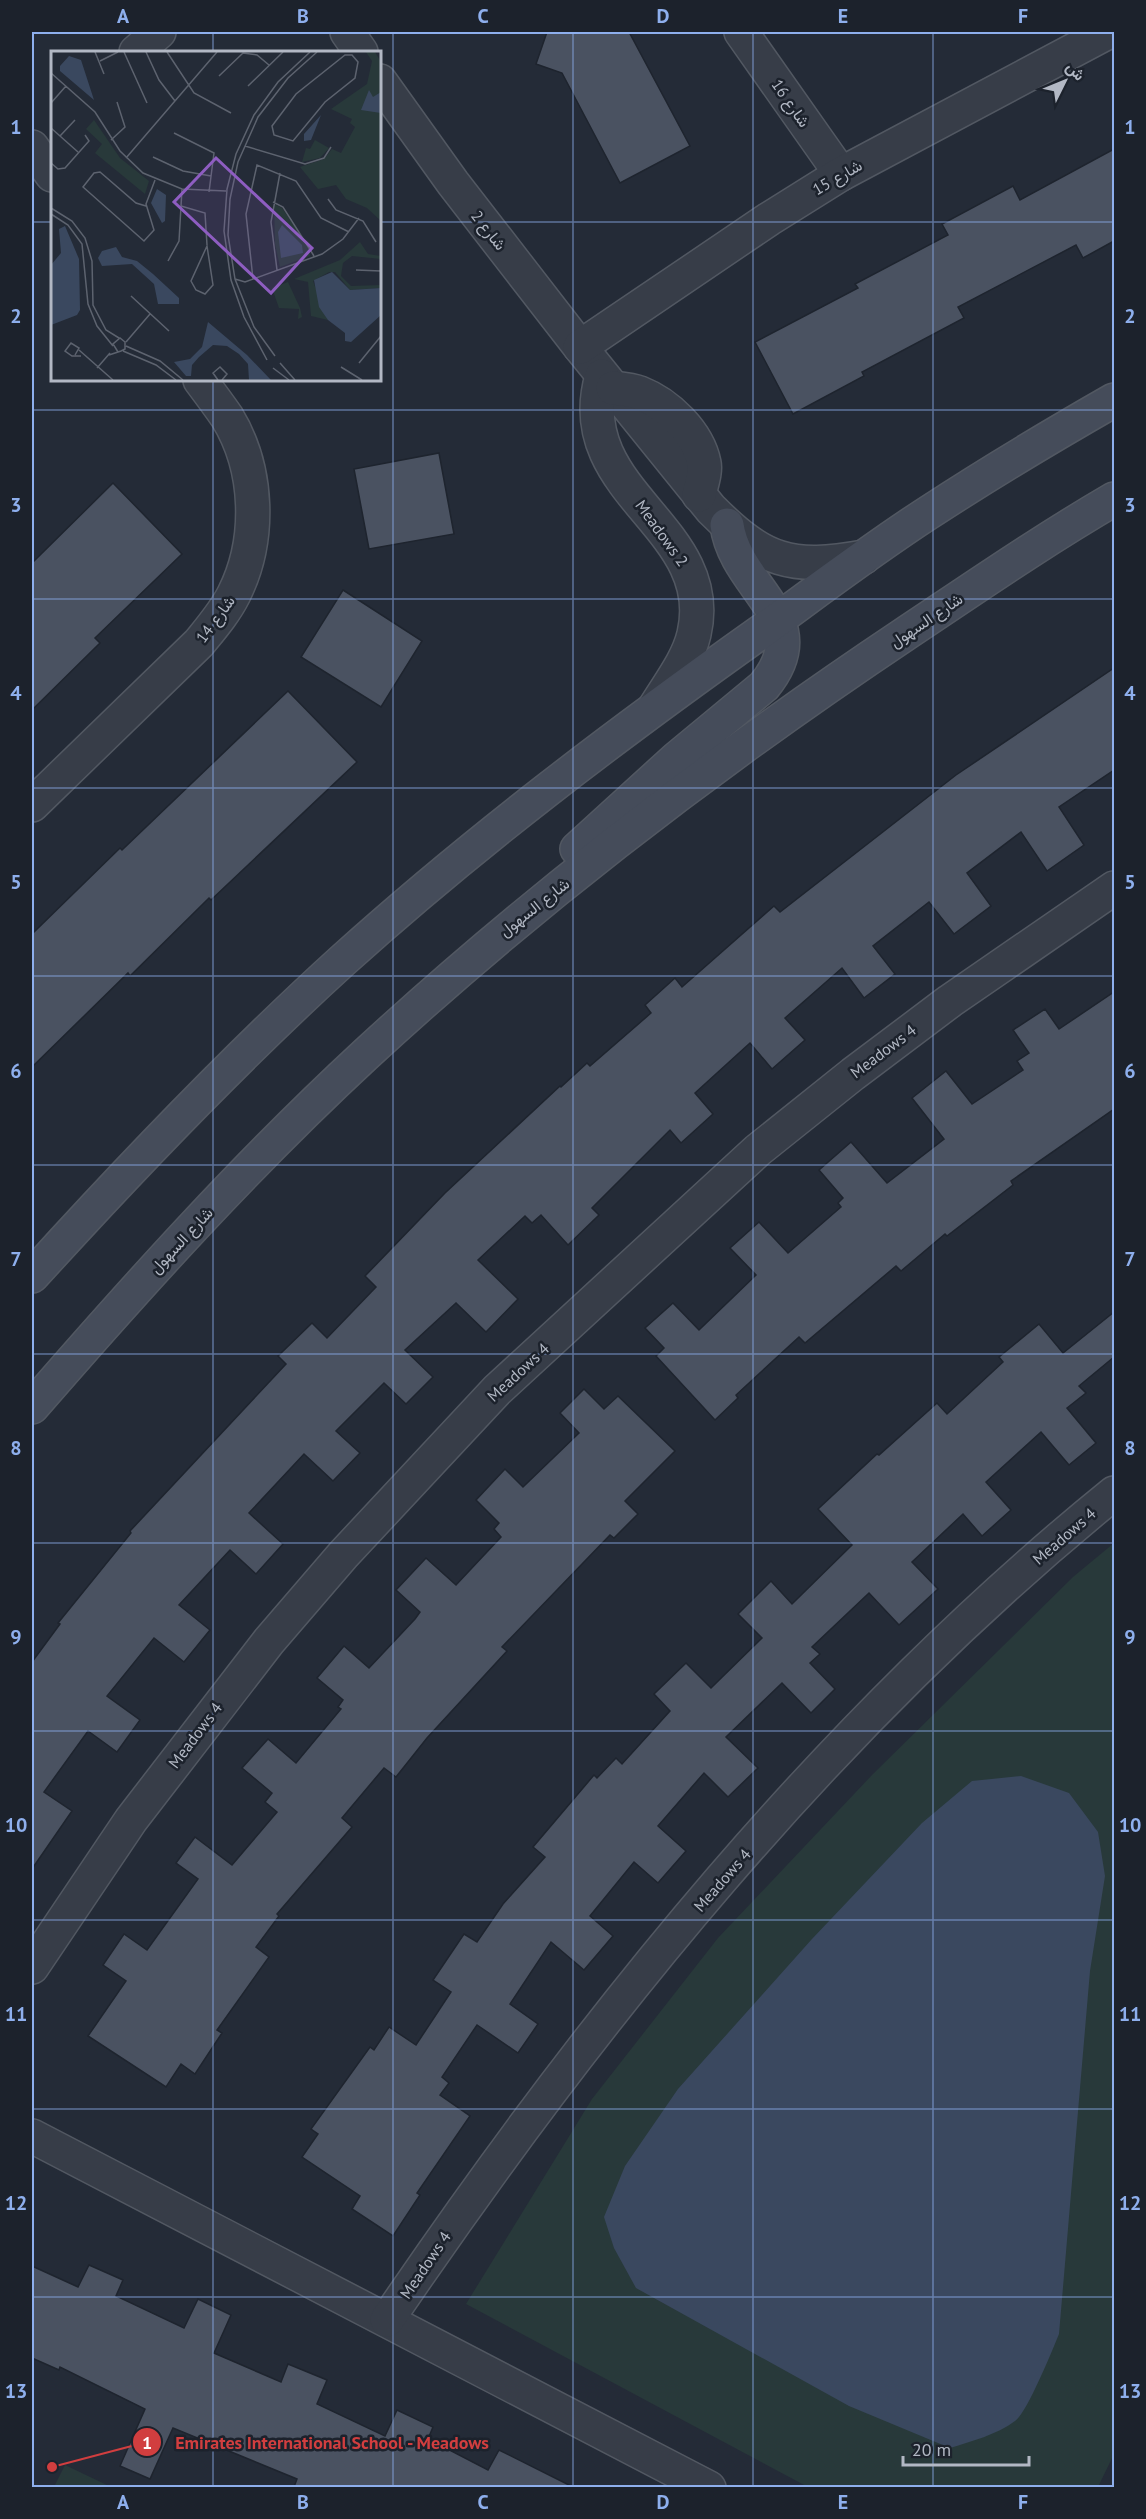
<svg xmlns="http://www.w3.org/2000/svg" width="1146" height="2519" font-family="'PT Sans',Vazirmatn,sans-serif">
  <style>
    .green { fill: #28393a }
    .water { fill: #3a485f }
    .building { fill: #4a5261; stroke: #1e242e; stroke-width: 1.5 }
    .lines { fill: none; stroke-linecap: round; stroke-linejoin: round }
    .street-casing { stroke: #525862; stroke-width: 36 }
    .secondary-casing { stroke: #525862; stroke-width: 36 }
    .street { stroke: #373d48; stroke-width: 33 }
    .secondary { stroke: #454c5a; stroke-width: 33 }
    .grid { fill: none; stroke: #8eafed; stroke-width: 1.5; stroke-opacity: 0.55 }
    .labels { text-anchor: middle; stroke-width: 5; stroke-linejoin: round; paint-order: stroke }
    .street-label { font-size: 16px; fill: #b2b8c4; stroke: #1c222c }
    .inset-road { fill: none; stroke: #5d636f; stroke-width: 1.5 }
    .view { fill: #8e5dc1; fill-opacity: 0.15; stroke: #8e5dc1; stroke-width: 3 }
    .inset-edge { fill: none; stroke: #b2b8c4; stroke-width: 3 }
    .leader { fill: none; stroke: #d13e3f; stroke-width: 2 }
    .callout-dot { fill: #d13e3f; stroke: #1c222c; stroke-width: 2 }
    .mark-label { font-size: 18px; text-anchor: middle; font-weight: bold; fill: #fff }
    .callout-label { font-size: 18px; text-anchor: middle; font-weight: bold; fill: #d13e3f; stroke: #1c222c; stroke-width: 5; stroke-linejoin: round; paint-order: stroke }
    .neatline { fill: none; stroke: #8eafed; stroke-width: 2 }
    .grid-label { font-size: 20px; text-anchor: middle; font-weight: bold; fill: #8eafed }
  </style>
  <rect width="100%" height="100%" fill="#242b37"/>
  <g class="green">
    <path d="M1114,1543V2454L1098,2487H808L466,2304L592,2099L718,1938L872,1775L1073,1577Z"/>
    <path d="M65,2465L111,2487H54Z"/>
  </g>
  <path class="water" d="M1021,1776L1069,1793L1098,1832L1105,1876L1090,1971L1059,2334C1052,2351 1027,2413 1015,2421C996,2435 972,2441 950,2448L849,2406L636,2288L614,2248L604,2217L625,2166L678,2089L812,1939L922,1823L972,1781Z"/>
  <g class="building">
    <path d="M547,32H629L690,146L620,183L562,73L536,64Z"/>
    <path d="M1114,149V241L1083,258L1076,245L958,307L964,318L862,372L864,376L793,414L755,342L858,288L855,284L948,235L942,224L1013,186L1020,200Z"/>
    <path d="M439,453L454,534L369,549L354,469Z"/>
    <path d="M113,483L182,554L95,638L100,643L32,710V563Z"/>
    <path d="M343,590L422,641L381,707L301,657Z"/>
    <path d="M1114,668V770L1059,807L1084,845L1047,871L1021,832L967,873L991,906L954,934L929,902L873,946L895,974L864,998L842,968L785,1018L805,1040L772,1069L750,1043L695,1093L713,1114L681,1143L670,1130L592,1208L599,1215L568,1245L541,1215L532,1223L525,1216L478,1260L518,1299L486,1332L456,1303L405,1350L433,1377L406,1404L384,1383L336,1431L360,1453L333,1481L304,1454L249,1513L283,1544L256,1574L230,1550L179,1605L210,1630L184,1662L154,1638L107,1696L140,1720L117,1752L88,1731L44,1792L72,1811L32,1869V1662L60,1624L58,1623L131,1533L130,1531L286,1364L278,1356L312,1323L327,1338L376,1287L365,1276L445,1193L560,1086L561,1087L587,1063L590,1066L651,1013L645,1005L675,978L682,987L774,906L780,912L956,775Z"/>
    <path d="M288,691L357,762L211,900L209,898L130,976L128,973L32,1067V934L120,848L122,850Z"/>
    <path d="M1114,992V1109L1011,1181L1013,1185L947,1236L945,1234L901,1271L896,1266L805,1343L799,1337L736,1395L738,1398L715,1420L656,1356L664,1348L645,1328L673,1303L699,1330L756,1275L730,1248L759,1222L788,1253L841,1207L838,1203L843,1198L819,1170L851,1142L887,1183L944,1139L912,1098L946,1071L972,1104L1023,1070L1017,1061L1029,1053L1013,1030L1045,1009L1059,1029Z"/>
    <path d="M1114,1312V1357L1079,1386L1086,1393L1067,1408L1096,1443L1069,1465L1041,1432L986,1482L1011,1510L982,1536L963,1514L912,1562L938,1589L899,1625L869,1593L812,1647L820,1654L810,1663L835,1689L811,1713L782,1683L726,1737L758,1768L728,1797L704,1773L658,1826L686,1851L658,1883L634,1862L590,1916L613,1936L584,1970L551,1942L510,2004L538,2024L518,2053L477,2025L442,2077L449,2083L440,2095L470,2116L417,2193L420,2195L393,2236L352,2209L360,2196L302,2157L318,2134L311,2129L370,2047L374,2050L389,2027L416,2045L451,1992L433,1980L464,1934L477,1942L503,1904L545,1857L533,1847L594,1775L597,1778L616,1758L622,1764L670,1711L654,1694L686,1663L711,1688L762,1638L738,1614L771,1581L792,1604L852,1545L818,1509L877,1454L879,1455L937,1403L947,1414L1003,1362L999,1357L1039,1324L1063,1353Z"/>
    <path d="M584,1389L604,1409L618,1396L675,1451L625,1501L638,1514L614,1538L610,1535L502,1647L507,1651L427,1738L396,1777L384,1768L342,1818L352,1827L277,1914L279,1916L256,1947L269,1957L217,2030L222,2033L195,2074L181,2064L166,2087L88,2036L126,1981L103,1965L124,1934L147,1950L198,1879L176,1863L195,1837L232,1865L277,1812L265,1802L272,1793L242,1768L268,1739L296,1763L341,1709L338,1707L343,1700L317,1678L344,1646L369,1668L415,1619L420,1612L396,1590L426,1558L456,1585L501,1537L494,1529L499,1523L476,1500L505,1469L523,1487L579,1433L560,1413Z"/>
    <path d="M89,2265L123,2280L116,2296L184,2328L198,2299L231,2315L214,2353L281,2382L288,2364L327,2380L317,2404L385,2436L397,2410L433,2427L428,2439L488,2470L499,2450L573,2487H294L297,2479L173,2428L150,2479L120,2466L145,2409L60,2367L59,2370L32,2358V2266L78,2287Z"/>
  </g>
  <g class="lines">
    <g class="street-casing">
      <g id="street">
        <path d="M347,32L361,52"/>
        <path d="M741,32L841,174"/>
        <path d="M136,52L159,32"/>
        <path d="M380,81L453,183L580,347L711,509C764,562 791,570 864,557"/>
        <path d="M32,147L52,175"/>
        <path d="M580,347L769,219L841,174L1108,32"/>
        <path d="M602,376C568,493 719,526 694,634C688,660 669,684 655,707"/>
        <path d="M613,388C622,389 632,390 640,393C668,404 698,433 704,463C706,472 701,485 699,495"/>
        <path d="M32,805L199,643C212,627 225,612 234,594C261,540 259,469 227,417C218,404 209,392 200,380"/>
        <path d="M32,1967L131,1820L269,1641L343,1555L497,1390L758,1150L853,1074L950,1001L1114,888"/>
        <path d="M32,2136L709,2488"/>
        <path d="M387,2320C592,2018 830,1723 1114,1493"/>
      </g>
    </g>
    <g class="secondary-casing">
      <g id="secondary">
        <path d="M577,849L677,758L764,686C819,619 736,590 727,525"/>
        <path d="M32,1276C131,1167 233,1060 342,961C474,842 617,734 762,631C817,591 871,550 928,513C989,473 1051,436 1114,400"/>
        <path d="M32,1407C138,1285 246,1165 365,1055C533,900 715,761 905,634C974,588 1042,541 1114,499"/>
      </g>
    </g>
    <use href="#street" class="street"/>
    <use href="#secondary" class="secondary"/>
  </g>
  <path class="grid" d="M213,32V52M393,32V2488M573,32V2488M753,32V2488M933,32V2488M32,222H52M380,222H1114M213,380V2488M32,410H1114M32,599H1114M32,788H1114M32,976H1114M32,1165H1114M32,1354H1114M32,1543H1114M32,1731H1114M32,1920H1114M32,2109H1114M32,2297H1114"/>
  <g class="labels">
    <g class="street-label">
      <text transform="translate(791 103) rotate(55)" y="6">شارع 16</text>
      <text transform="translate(837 177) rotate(-30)" y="6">شارع 15</text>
      <text transform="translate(489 230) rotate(52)" y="6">شارع 2</text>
      <text transform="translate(662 533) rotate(54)" y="6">Meadows 2</text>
      <text transform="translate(215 619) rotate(-54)" y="6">شارع 14</text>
      <text transform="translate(926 620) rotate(-34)" y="6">شارع السهول</text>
      <text transform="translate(534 907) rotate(-38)" y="6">شارع السهول</text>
      <text transform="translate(883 1051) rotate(-37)" y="6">Meadows 4</text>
      <text transform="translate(181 1240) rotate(-47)" y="6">شارع السهول</text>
      <text transform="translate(518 1372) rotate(-43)" y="6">Meadows 4</text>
      <text transform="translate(1064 1536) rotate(-41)" y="6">Meadows 4</text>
      <text transform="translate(195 1735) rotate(-53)" y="6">Meadows 4</text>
      <text transform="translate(722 1880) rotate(-49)" y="6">Meadows 4</text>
      <text transform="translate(425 2265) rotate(-56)" y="6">Meadows 4</text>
    </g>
  </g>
  <g transform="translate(51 51)">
    <rect width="330" height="330" fill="#242b37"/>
    <path d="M315,1H324L330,11V170L316,157L295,148L285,134L267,138L249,116L273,108L281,98L290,102L304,76L299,72L301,68L280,58L316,33L321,10ZM43,69L69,107L98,130L94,143L44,102L51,93L35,78ZM264,89L278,97L269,107L251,111L255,97L259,98ZM223,153L231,157L257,194L259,205L229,216L224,193ZM309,191L317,203L330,205V208L301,205L292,212L290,225L300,235L330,234V237L299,239L284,221H278L262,230L277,269L260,265L257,231L243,228L289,209ZM237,231L249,257L251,266L247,268L248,258L228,257L221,237Z" fill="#28393a"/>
    <path d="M18,5L30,9L43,49L9,20V15ZM318,39L322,46L330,41V62L310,59ZM270,64L260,89L253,90V83ZM106,138L115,144L114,170L111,172L100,152ZM231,174L251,194L252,202L230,207L227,181ZM14,175L28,208L29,259L26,264L0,274V214L10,202L8,178ZM65,196L71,206L86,210L102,223L128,247V253H107L103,233L81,213L51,215L47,207L51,200ZM281,221L299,239L330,237V264L300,291L294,290V282L277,269L268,256L263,229ZM157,271L196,304L220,329H198L197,313L188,303L176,295L162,294L148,306L141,314L140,325H135L123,311L139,308L151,296Z" fill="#3a485f"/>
    <path class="inset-road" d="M44,1L53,23M73,1L96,52M95,1L108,29L124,50M116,1L143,42L180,62M294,4H301L307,11L304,27L274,51L242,90L223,84L221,75L245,43ZM49,10L67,1M0,22L44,61L69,100L92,122L131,138L175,140M168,25L192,2L206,4L218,14M197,35L232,1M0,52L15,35M0,77L27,101M123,82L163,102L158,141M9,85L24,69M60,89L74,76L66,51M194,95L254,113L273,107L280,96M102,106L132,120L160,125M75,107L166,1M0,112L7,118L14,117L38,90L34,84M277,148L285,159L312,170L325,191M222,151L232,156L263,205M95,155L85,152L49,121L43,122L32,136L93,190L103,179L95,153L104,129M130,155L154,162L156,194M0,157L21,170L34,187L41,210L42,254L55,279L68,287M0,163L17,174L31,193L37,253L46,275L62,295M156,195L162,234L154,243L145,239L140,230ZM117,210L128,190L131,138M226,219L220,171L229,122M305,219L330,220M184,228L194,231L271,203L292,188L308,167M202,228L195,163L206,114L245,130L270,167L298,181M80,245L118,280M75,291L99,263M75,295L109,310L132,329M28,299L62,329M72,300L105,314L125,329M24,304L28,297L20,292L14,300L21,305H30M58,304L70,300L74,298V291L69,287L62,293L67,301M224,305L203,276L184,228L177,184L179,148L187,111L207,66L237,27L266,1M216,309L193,266L180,229L173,180L176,138L185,103L203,64L227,31L259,1M229,312L244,329M308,312L330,285M290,316L311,329M46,317L59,302M222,317L238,329M167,329L162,322L169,316L176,323L171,329"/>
    <path class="view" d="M165,107L261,197L220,242L123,151Z"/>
    <rect width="330" height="330" class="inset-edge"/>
  </g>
  <path class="leader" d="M52 2467L147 2442"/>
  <g class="callout-dot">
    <circle cx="52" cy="2467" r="6"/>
    <circle cx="147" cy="2442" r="15"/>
  </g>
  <g class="mark-label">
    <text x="147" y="2449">1</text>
  </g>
  <g class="callout-label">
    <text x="332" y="2449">Emirates International School - Meadows</text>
  </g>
  <rect width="1146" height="2519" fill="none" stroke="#1c222c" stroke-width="66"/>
  <g transform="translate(1065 81) rotate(47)" stroke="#1c222c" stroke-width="4.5" paint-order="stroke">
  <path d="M0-4.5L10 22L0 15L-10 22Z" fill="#b2b8c4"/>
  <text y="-9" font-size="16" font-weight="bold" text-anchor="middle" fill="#b2b8c4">ش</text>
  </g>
  <path d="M903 2456v9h126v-9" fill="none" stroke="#b2b8c4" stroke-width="3"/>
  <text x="912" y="2456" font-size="18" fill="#b2b8c4" stroke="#1c222c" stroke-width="4.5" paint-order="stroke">20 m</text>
  <rect x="33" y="33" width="1080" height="2453" class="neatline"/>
  <g class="grid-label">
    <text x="123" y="23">A</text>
    <text x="303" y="23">B</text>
    <text x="483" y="23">C</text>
    <text x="663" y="23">D</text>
    <text x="843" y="23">E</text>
    <text x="1023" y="23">F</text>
    <text x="16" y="134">1</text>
    <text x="1130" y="134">1</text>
    <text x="16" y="323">2</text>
    <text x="1130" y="323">2</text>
    <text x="16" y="512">3</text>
    <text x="1130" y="512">3</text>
    <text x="16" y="700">4</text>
    <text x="1130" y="700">4</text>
    <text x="16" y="889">5</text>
    <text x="1130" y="889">5</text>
    <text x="16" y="1078">6</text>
    <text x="1130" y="1078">6</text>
    <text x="16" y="1266">7</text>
    <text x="1130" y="1266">7</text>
    <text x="16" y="1455">8</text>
    <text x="1130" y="1455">8</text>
    <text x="16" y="1644">9</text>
    <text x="1130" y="1644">9</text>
    <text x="16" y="1832">10</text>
    <text x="1130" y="1832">10</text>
    <text x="16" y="2021">11</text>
    <text x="1130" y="2021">11</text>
    <text x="16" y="2210">12</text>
    <text x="1130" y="2210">12</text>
    <text x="16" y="2398">13</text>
    <text x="1130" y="2398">13</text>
    <text x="123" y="2509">A</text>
    <text x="303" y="2509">B</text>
    <text x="483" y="2509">C</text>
    <text x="663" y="2509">D</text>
    <text x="843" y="2509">E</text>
    <text x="1023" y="2509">F</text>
  </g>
</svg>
